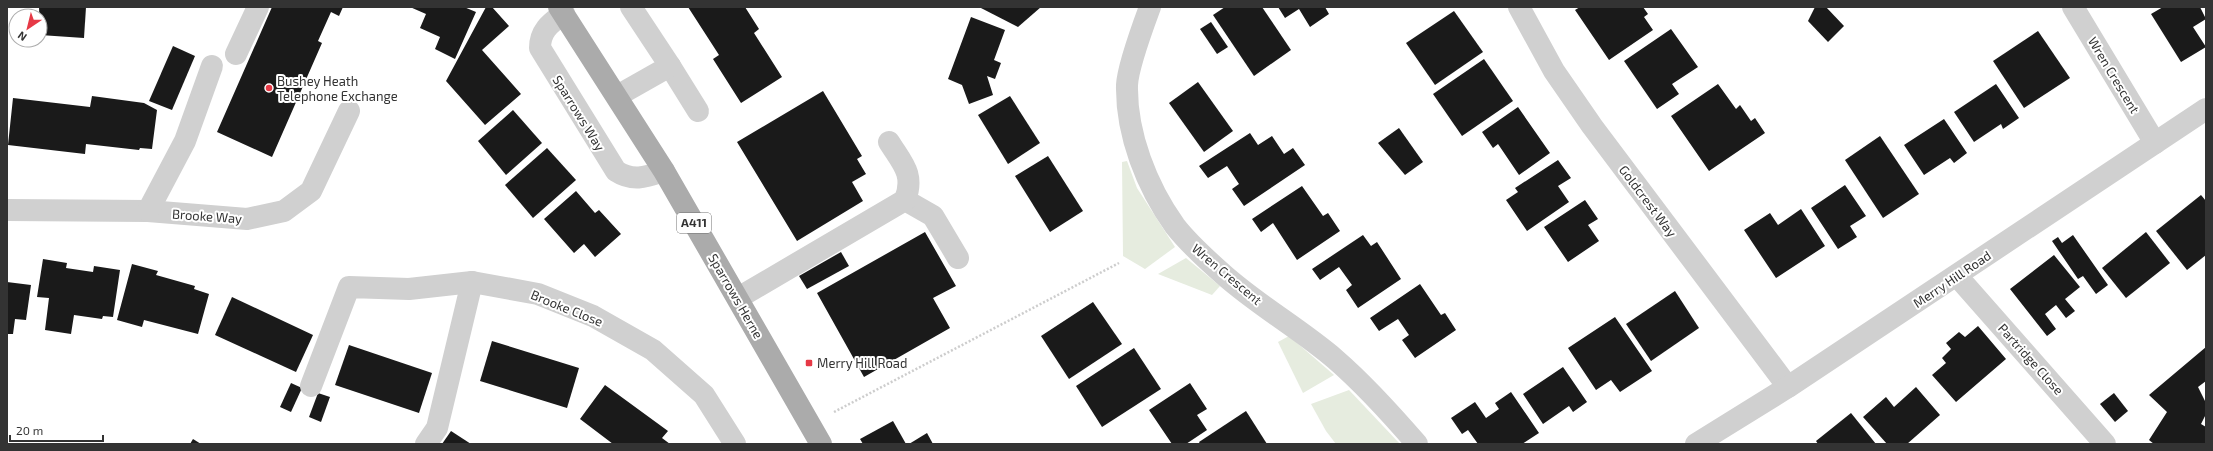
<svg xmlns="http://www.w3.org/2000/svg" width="2213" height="451" font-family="'Exo 2',sans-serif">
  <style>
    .green { fill: #e6ecdf }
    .building { fill: #1a1a1a }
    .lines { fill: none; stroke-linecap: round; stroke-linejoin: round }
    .path { stroke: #cdcdcd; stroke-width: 2.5; stroke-dasharray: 2 2; stroke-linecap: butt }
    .minor { stroke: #d0d0d0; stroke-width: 22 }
    .major { stroke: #ababab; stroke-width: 22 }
    .poi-dot { fill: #e63946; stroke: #fff; stroke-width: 1.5 }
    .labels { text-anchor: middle; stroke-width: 4; stroke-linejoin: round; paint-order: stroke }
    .shield { fill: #fff; stroke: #707070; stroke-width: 1 }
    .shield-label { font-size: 12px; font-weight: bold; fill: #333 }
    .street-label { font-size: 13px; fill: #333; stroke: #fff }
    .poi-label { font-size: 13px; fill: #333; stroke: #fff; text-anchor: start }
  </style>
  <rect width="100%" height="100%" fill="#fff"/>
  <g class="green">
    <path d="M1127,161L1137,188L1175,247L1145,269L1123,256L1122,162Z"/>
    <path d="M1186,258L1220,286L1212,295L1158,274Z"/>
    <path d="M1289,336L1334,375L1303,393L1278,342Z"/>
    <path d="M1349,390L1400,444H1336L1326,431L1311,404Z"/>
  </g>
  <g class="building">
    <path d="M39,7H86L84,38L40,35Z"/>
    <path d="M272,7H343L339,16L331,12L318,41L322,43L272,157L217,132Z"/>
    <path d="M410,7H464L476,12L455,59L435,49L440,37L420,28L426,14Z"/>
    <path d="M486,7H492L509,26L482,50L521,94L485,125L446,81Z"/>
    <path d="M688,7H745L759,29L754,33L782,77L741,103L713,59L719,55Z"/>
    <path d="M979,7H1041L1018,27Z"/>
    <path d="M1225,7H1262L1291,50L1254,76L1213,15Z"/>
    <path d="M1278,7H1325L1329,14L1310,27L1299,9L1285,18Z"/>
    <path d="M1580,7H1643L1648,14L1644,17L1653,30L1609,60L1575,10Z"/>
    <path d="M1815,7H1826L1844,26L1828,42L1808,21Z"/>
    <path d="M2163,7H2200L2206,19L2193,27L2206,47L2181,62L2151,14Z"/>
    <path d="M1454,11L1483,52L1435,85L1406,43Z"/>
    <path d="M971,17L1005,30L994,60L1001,63L995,79L987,76L993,95L969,104L962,85L948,79Z"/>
    <path d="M1211,22L1228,47L1217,54L1200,29Z"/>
    <path d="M1671,29L1698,67L1672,84L1679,94L1657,109L1624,61Z"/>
    <path d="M2038,31L2070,78L2024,108L1993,61Z"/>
    <path d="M173,46L195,56L172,110L149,101Z"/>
    <path d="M1484,59L1513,101L1462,136L1433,94Z"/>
    <path d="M1198,82L1233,131L1204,152L1169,103Z"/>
    <path d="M1718,84L1736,109L1740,105L1751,121L1755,118L1765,133L1709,171L1671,116Z"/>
    <path d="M1996,84L2019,118L2003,129L2001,124L1974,142L1954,112Z"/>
    <path d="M823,91L862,156L857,159L866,174L852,182L863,201L797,241L737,142Z"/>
    <path d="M92,96L144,103L157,110L152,149L140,148L139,150L86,144L85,154L8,145L13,98L90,107Z"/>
    <path d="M1010,96L1040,143L1008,164L978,115Z"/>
    <path d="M1518,107L1550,153L1519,175L1498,144L1493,148L1482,132Z"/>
    <path d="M513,110L542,143L506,175L478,141Z"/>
    <path d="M1944,119L1967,153L1954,163L1950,158L1924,175L1904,145Z"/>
    <path d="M1399,128L1423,162L1405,175L1378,143Z"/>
    <path d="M1250,133L1258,145L1272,136L1284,154L1293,148L1305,165L1244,206L1232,189L1239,184L1227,166L1208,178L1199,166Z"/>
    <path d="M1880,136L1919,194L1883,218L1845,160Z"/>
    <path d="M547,148L576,180L533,218L505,185Z"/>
    <path d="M1048,156L1083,211L1050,232L1015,176Z"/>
    <path d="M1558,160L1571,178L1558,186L1569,202L1527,231L1506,200L1518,192L1515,188Z"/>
    <path d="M1845,185L1866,216L1850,226L1857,237L1838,249L1811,208Z"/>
    <path d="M1302,186L1323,216L1328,213L1340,231L1297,260L1273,223L1261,232L1252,219Z"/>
    <path d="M576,191L595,213L599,210L621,234L595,257L584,244L574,253L544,219Z"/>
    <path d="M2201,195L2206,201V255L2187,270L2156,231Z"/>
    <path d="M1585,200L1598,219L1588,225L1599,241L1568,262L1544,227Z"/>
    <path d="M1801,209L1825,246L1776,278L1744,230L1770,213L1778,225Z"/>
    <path d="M925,232L956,286L933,298L950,328L864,377L817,293Z"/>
    <path d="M2146,232L2170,263L2126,298L2102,268Z"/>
    <path d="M1363,235L1371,246L1377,242L1401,279L1358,308L1346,290L1352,285L1339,267L1320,280L1312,269Z"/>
    <path d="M2073,235L2108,285L2096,294L2083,276L2078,279L2052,241L2058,237L2062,243Z"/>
    <path d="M841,252L849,266L807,289L799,276Z"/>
    <path d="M2054,255L2080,287L2065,299L2075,311L2066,318L2056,305L2045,314L2056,329L2047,336L2010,289Z"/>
    <path d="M43,259L67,263L66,268L93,272L94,266L120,270L113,317L103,316L102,319L74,315L71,334L45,330L49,298L37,297Z"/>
    <path d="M132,264L158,271L156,275L195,286L194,289L209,294L198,334L144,320L142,327L117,320Z"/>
    <path d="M7,282L31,285L26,320L15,319L13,334H7Z"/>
    <path d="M1420,284L1441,315L1445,313L1456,330L1415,358L1402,340L1409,335L1398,319L1379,331L1370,318Z"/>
    <path d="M1675,291L1699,328L1651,361L1626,324Z"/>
    <path d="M232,297L313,335L296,372L215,335Z"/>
    <path d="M1093,302L1122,344L1069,379L1041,336Z"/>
    <path d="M1615,317L1652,371L1620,392L1611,380L1596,390L1568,348Z"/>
    <path d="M1978,326L2006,359L1956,402L1932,375L1946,363L1942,358L1951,349L1946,343L1959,332L1965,337Z"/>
    <path d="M492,341L579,368L567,408L480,381Z"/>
    <path d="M349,345L432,373L419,413L335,385Z"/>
    <path d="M2206,347V381L2198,387L2206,403V414L2201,424L2206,427V444H2154L2149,440L2167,412L2149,395Z"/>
    <path d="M1134,348L1161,389L1102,427L1076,386Z"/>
    <path d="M1563,367L1587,402L1573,412L1569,406L1543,424L1523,394Z"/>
    <path d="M291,383L302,388L291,412L280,407Z"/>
    <path d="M1190,383L1207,409L1197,415L1207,430L1186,444H1172L1149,410Z"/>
    <path d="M605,385L668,431L662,438L670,444H613L580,419Z"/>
    <path d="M1916,387L1940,415L1907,444H1887L1863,417L1886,397L1894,407Z"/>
    <path d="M1511,392L1539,433L1522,444H1478L1468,430L1462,434L1451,418L1475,402L1486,418L1499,409L1495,403Z"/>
    <path d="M318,393L330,397L321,422L309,417Z"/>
    <path d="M2114,393L2128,411L2115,422L2100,404Z"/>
    <path d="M1246,411L1267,444H1200L1199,442Z"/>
    <path d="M1851,413L1876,444H1818L1816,441Z"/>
    <path d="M893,421L906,444H863L860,439Z"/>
    <path d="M451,431L471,444H442Z"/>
    <path d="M927,433L933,444H909Z"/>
    <path d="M193,439L201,444H190Z"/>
  </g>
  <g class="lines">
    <path class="path" d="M834,412L1119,263"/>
    <g class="minor">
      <path d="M1150,7C1143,26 1128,66 1127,85C1126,134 1147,187 1175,226C1189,244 1207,260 1224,275C1259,306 1300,329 1335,359C1365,385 1392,415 1417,444"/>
      <path d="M1519,7L1554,71L1592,126L1788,387"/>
      <path d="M2073,7L2155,143"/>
      <path d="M564,13C551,23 540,30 540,48L616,171C633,182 646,177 664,171"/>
      <path d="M236,54L258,7"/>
      <path d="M670,66L698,111"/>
      <path d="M617,96L670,66L631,7"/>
      <path d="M889,142C902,163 915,174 905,200L933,216L958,258"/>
      <path d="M7,210L148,211L247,219L284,211L311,191L349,111"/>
      <path d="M148,211L185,141L212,66"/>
      <path d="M1957,276L2105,444"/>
      <path d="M738,298L905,200"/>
      <path d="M311,386L349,287L409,289L472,282L538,294L593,316L653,350L704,395L735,444"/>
      <path d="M426,444L437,428L472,282"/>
      <path d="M1696,444L1788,387L2206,109"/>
    </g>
    <path class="major" d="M559,7L664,171L821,444"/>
  </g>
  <g class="poi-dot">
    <circle cx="269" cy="88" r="4"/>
    <rect x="805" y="359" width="8" height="8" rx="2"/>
  </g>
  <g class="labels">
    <rect class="shield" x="677" y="213" width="34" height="20" rx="3"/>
    <g class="shield-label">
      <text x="694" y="227">A411</text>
    </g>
    <g class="street-label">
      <text transform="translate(2114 75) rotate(59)" y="5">Wren Crescent</text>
      <text transform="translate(579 113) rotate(58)" y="5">Sparrows Way</text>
      <text transform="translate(1648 201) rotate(53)" y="5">Goldcrest Way</text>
      <text transform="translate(207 216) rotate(4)" y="5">Brooke Way</text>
      <text transform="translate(1227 274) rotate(40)" y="5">Wren Crescent</text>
      <text transform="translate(1952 279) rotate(-34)" y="5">Merry Hill Road</text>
      <text transform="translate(736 296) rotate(60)" y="5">Sparrows Herne</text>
      <text transform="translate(567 308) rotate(22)" y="5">Brooke Close</text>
      <text transform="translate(2031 359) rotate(48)" y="5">Partridge Close</text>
    </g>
    <g class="poi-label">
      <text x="277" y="86">Bushey Heath<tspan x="277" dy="15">Telephone Exchange</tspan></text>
      <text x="817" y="368">Merry Hill Road</text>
    </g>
  </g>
  <rect width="2213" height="451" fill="none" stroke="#333333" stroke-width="16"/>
  <g transform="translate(28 28) rotate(215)"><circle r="19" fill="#ffffff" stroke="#adadad"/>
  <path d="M0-3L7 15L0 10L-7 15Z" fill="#e63946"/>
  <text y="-6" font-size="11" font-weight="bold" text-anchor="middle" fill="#333333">N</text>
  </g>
  <path d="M10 435v6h93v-6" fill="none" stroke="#333333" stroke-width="2"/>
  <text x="16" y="435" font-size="12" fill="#333333" stroke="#ffffff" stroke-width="3" paint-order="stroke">20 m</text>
</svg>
